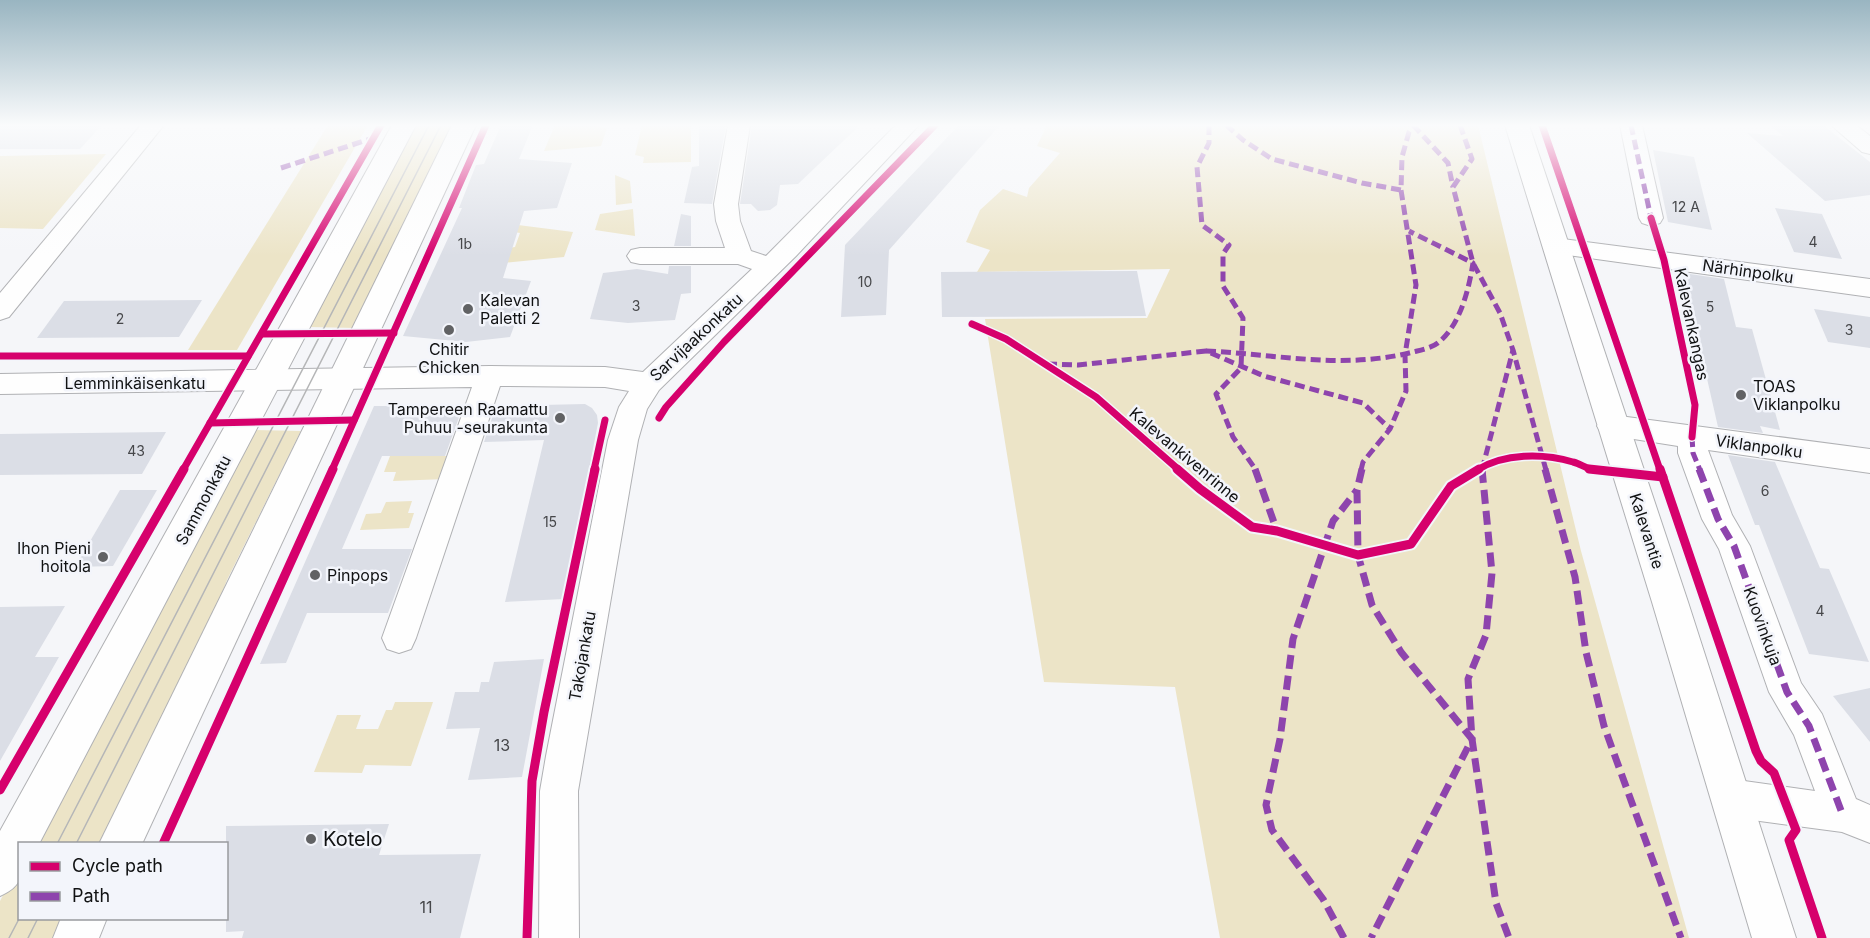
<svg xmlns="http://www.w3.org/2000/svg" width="1870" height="938" font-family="Inter,sans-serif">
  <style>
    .green { fill: #ece4c7 }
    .building { fill: #dbdee6 }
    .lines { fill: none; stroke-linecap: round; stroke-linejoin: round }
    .minor-casing { stroke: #b0b1b4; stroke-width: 2 }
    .major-casing { stroke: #b0b1b4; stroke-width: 2 }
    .minor { fill: #fefefe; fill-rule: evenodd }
    .major { fill: #fefefe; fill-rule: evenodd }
    .tram { stroke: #b5b6b7; stroke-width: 1.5 }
    .quiet-far1 { stroke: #8e44ad; stroke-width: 5; stroke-dasharray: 10 5; stroke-linecap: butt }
    .quiet { stroke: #8e44ad; stroke-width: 7; stroke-dasharray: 14 7; stroke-linecap: butt }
    .cycleway-far1-casing { stroke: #f3f5fb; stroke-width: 10 }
    .cycleway-casing { stroke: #f3f5fb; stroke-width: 13 }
    .cycleway-far1 { stroke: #d6006c; stroke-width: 7 }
    .cycleway { stroke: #d6006c; stroke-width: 9 }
    .poi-dot { fill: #616264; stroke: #f3f5fb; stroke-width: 2 }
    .labels { text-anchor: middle; stroke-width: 5; stroke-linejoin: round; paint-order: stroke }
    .number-label { font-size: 14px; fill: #46474a }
    .street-label { font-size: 16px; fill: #111213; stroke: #f3f5fb }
    .poi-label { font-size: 16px; fill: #111213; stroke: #f3f5fb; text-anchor: start }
    .near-number-label { font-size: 16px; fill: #46474a }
    .near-poi-label { font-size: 20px; fill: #111213; stroke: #f3f5fb; text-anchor: start }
  </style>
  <rect width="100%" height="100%" fill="#f5f6f9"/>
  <g class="green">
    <path d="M328,125H368L237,350H188Z"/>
    <path d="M414,125H457L356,328L308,327Z"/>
    <path d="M555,125H590L607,128L601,146L544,151Z"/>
    <path d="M642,125H691V162L643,163L644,157L635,155Z"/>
    <path d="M1047,125H1478L1581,551L1689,938H1220L1175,687L1044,682L985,319L1147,318L1170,269L977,272L990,250L966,242L980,210L1003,189L1027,197L1029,188L1060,153L1037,146Z"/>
    <path d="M106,154L43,229L0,228V156Z"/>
    <path d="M615,175L630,181L632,203L616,205Z"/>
    <path d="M633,209L635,236L595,230L600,214Z"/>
    <path d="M518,225L573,232L564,257L503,263L507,248L515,247L520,233L514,232Z"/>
    <path d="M251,430L301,431L227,580L197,657L106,843L31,844Z"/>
    <path d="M390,456H453L446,479L393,481L396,472H384Z"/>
    <path d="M412,501L408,513H414L409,528L360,530L366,514L381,513L386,502Z"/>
    <path d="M395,702H433L411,766L365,765L362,773L314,772L337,715H361L356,729H378L386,710H392Z"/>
    <path d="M19,864L20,918L70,919L61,938H0V901Z"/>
  </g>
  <g class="building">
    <path d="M0,125H102L80,149H0Z"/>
    <path d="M501,125H533L519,159L572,163L557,208L524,211L503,278L531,281L510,337L466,342L403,336L462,208H459L476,165L484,164Z"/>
    <path d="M699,125H726L712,204L684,203L692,167L699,166Z"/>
    <path d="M752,125H860L798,184L780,185L777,205L770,210L758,211L751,204H740Z"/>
    <path d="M959,125H1000L889,250L886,315L841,317L845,245Z"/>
    <path d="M1770,125H1823L1870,162V195L1825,201L1747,133L1783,136Z"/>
    <path d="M1653,150L1694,157L1712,230L1668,222Z"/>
    <path d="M1775,208L1822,214L1842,259L1794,252Z"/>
    <path d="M681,214L691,216V246H674Z"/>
    <path d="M669,266H691V293L681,294L675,320L628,323L590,319L603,273L637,269L668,274Z"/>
    <path d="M1137,271L1146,316L942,317L941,272Z"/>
    <path d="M1683,273L1724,279L1736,327L1752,329L1780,430L1760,426L1763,433L1718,427Z"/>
    <path d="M202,300L179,337L37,338L64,301Z"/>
    <path d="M1814,309L1870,317V348L1828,342Z"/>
    <path d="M585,404L592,408L597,415L598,423L564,599L505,602L544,440L484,442L496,406Z"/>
    <path d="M374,406H463L445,456H382L342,549H412L388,613H307L286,663L260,664Z"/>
    <path d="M166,432L142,474L0,475V434Z"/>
    <path d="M1728,455L1775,462L1820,568L1829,569L1869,662L1809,654L1759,525H1755Z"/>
    <path d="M120,490H157L113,566L75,567Z"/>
    <path d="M65,606L35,657H59L0,761V607Z"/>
    <path d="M544,659L522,777L468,780L480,728L446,729L455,692H479L481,682H489L494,662Z"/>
    <path d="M1870,688V742L1833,696Z"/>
    <path d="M389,824L379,855L481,854L460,938H242L244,931L226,932V826Z"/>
  </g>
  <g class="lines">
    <g class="minor-casing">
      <g id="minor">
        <path d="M141,125H164L9,317L0,320V293Z"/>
        <path d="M728,125H750L738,204L740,221L751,251L766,256L896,125H919L796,256L659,390L647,409L638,440L578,791L579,938H539L540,791L546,756L608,440L619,407L629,391L605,387L500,386L416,638L411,649L399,653L387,649L382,638L472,387L0,394V374L490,366L605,367L643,372L752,269L738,264H640L631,262L627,256L631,250L640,248H725L716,221L714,204Z"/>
        <path d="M1620,125H1642L1663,218L1660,223L1651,226L1642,223L1639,218Z"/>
        <path d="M1831,125H1856L1870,136V154L1862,152Z"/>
        <path d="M1555,238L1870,279V297L1546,252L1543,246L1546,240Z"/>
        <path d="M1612,415L1870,449V473L1708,450L1732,515L1750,546L1801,683L1822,714L1856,799L1870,805V843L1842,832L1730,817L1717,811L1711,798L1717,785L1730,779L1815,791L1794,735L1769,692L1719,549L1702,519L1678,453V446L1602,434L1597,426L1602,418Z"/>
      </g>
    </g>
    <g class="major-casing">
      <g id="major">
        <path d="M392,125H416L39,844H20C20,870 28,884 0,896V831Z"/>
        <path d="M452,125H476L142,844H99Z"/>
        <path d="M1505,125H1529L1688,602L1796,938H1752L1652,602Z"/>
        <path d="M61,918H107L99,938H53Z"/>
      </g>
    </g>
    <use href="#minor" class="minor"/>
    <use href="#major" class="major"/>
    <g class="tram">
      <path d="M57,844L429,125"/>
      <path d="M76,844L441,125"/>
      <path d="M9,938L20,917"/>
      <path d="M28,938L38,918"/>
    </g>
    <g class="quiet-far1">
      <path d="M1209,125V143L1197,167L1202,225L1229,245L1223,254V286L1243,318L1241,368L1216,394L1233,437L1256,470"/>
      <path d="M1226,125L1243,140L1272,159L1362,183L1401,190"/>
      <path d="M1413,125L1448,163L1453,187"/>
      <path d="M1460,125L1472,159L1453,187L1473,263L1500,313L1513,350L1546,470"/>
      <path d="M1631,125L1651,218"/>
      <path d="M281,168L373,138"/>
      <path d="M1206,351C1275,354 1344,370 1413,352C1421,350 1432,348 1439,342C1460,325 1469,289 1473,263L1409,231"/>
      <path d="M1047,364L1078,365L1206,351L1264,376L1363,403L1390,429"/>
      <path d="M1692,437L1693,453L1700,470"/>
      <path d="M1361,470L1363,462L1390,429L1406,391L1405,355L1416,285L1401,190L1402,157L1409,132L1414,125"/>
      <path d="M1482,470L1513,350"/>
    </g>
    <g class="quiet">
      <path d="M1255,469L1277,531"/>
      <path d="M1362,469L1357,490L1358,555L1372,605L1401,652L1472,739L1371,938"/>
      <path d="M1482,469L1492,573L1486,635L1468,679L1472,739L1496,903L1509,938"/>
      <path d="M1545,469L1575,577L1586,652L1604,726L1681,938"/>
      <path d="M1699,469L1718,519L1734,546L1787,692L1809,726L1842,813"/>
      <path d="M1344,938L1323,899L1272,830L1266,805L1280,739L1293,639L1333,521L1357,490"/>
    </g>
    <g class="cycleway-far1-casing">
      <g id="cycleway-far1">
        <path d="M1542,125L1660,470"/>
        <path d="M1651,218L1664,260L1695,405L1692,437"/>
        <path d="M972,324L1006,339L1096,397L1179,470"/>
        <path d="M262,334L394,333"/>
        <path d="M0,356H248"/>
        <path d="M659,418L666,407L724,342L935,125"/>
        <path d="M210,423L354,420"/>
        <path d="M183,470L381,125"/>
        <path d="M332,470L486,125"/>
        <path d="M594,470L605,420"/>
        <path d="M1477,470C1504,453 1543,453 1573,462C1581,464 1587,469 1595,470"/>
      </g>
    </g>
    <g class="cycleway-casing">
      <g id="cycleway">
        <path d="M1177,469L1200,489L1252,527L1277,531L1358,555L1411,544L1451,486L1479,469"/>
        <path d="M1589,469L1663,477"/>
        <path d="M1660,469L1756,751L1761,761L1774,773L1796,830L1789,840L1822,938"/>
        <path d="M0,790L184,469"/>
        <path d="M163,844L333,469"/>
        <path d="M527,938L532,781L544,712L595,469"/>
      </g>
    </g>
    <use href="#cycleway-far1" class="cycleway-far1"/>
    <use href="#cycleway" class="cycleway"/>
  </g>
  <linearGradient id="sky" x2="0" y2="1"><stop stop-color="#99b5c1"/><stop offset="0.49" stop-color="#fafbfc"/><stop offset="1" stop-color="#fafbfc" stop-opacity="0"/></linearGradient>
  <rect width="1870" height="256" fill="url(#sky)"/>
  <g class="poi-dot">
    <circle cx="468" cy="309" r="6"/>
    <circle cx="449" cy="330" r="6"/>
    <circle cx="1741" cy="395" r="6"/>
    <circle cx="560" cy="418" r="6"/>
    <circle cx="103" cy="557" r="6"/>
    <circle cx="315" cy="575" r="6"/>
    <circle cx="311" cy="839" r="6"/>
  </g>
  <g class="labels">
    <g class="number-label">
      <text x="1686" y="212">12 A</text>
      <text x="1813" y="247">4</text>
      <text x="465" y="249">1b</text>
      <text x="865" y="287">10</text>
      <text x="636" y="311">3</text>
      <text x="1710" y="312">5</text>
      <text x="120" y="324">2</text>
      <text x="1849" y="335">3</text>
      <text x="136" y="456">43</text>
      <text x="1765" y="496">6</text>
      <text x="550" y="527">15</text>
      <text x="1820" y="616">4</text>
    </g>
    <g class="street-label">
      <text transform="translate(1748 271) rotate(8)" y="6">Närhinpolku</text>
      <text transform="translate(1692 324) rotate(78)" y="6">Kalevankangas</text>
      <text transform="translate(696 337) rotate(-43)" y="6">Sarvijaakonkatu</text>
      <text x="135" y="389">Lemminkäisenkatu</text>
      <text transform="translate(1759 446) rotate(8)" y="6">Viklanpolku</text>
      <text transform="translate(1185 455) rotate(40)" y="6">Kalevankivenrinne</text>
      <text transform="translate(203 500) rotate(-62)" y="6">Sammonkatu</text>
      <text transform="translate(1647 531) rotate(72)" y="6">Kalevantie</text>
      <text transform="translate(1763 626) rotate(70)" y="6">Kuovinkuja</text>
      <text transform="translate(582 656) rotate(-80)" y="6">Takojankatu</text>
    </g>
    <g class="poi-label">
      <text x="480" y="306">Kalevan<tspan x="480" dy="18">Paletti 2</tspan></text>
      <text x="449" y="355" text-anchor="middle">Chitir<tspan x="449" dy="18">Chicken</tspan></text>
      <text x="1753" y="392">TOAS<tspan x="1753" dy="18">Viklanpolku</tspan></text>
      <text x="548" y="415" text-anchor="end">Tampereen Raamattu<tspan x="548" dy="18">Puhuu -seurakunta</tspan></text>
      <text x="91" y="554" text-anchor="end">Ihon Pieni<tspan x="91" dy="18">hoitola</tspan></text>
      <text x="327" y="581">Pinpops</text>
    </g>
    <g class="near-number-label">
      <text x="502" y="751">13</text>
      <text x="426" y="913">11</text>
    </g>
    <g class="near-poi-label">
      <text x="323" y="846">Kotelo</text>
    </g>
  </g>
  <rect x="18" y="842" width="210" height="78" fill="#f3f5fb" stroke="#999a9e" stroke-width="1.5"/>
  <rect x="30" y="862" width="30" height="9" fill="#d6006c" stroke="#999a9e" stroke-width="1.5"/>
  <text x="72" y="872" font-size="18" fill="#111213">Cycle path</text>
  <rect x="30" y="892" width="30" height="9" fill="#8e44ad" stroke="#999a9e" stroke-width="1.5"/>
  <text x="72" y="902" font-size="18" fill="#111213">Path</text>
</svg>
